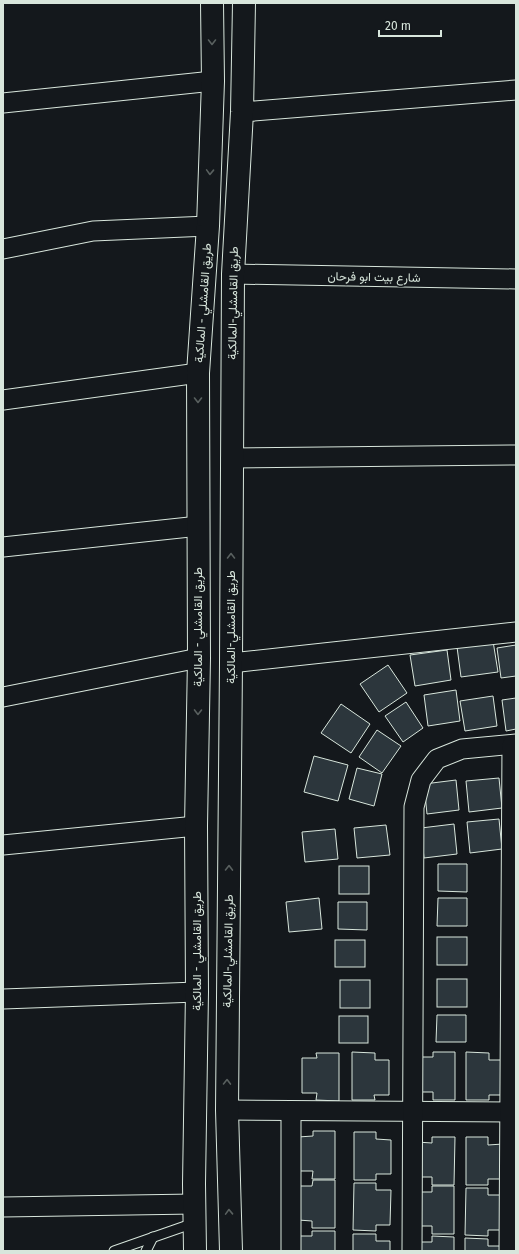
<svg xmlns="http://www.w3.org/2000/svg" width="519" height="1254" font-family="'Fira Sans',Vazirmatn,sans-serif">
  <style>
    .building { fill: #2c363c; stroke: #d8e6dc }
    .lines { fill: none; stroke-linecap: round; stroke-linejoin: round }
    .service-casing { stroke: #d8e6dc; stroke-width: 11 }
    .minor-casing { stroke: #d8e6dc; stroke-width: 21 }
    .trunk-casing { stroke: #d8e6dc; stroke-width: 24 }
    .service { stroke: #14181c; stroke-width: 9 }
    .minor { stroke: #14181c; stroke-width: 19 }
    .trunk { stroke: #14181c; stroke-width: 22 }
    .oneway { stroke: #59605f }
    .labels { text-anchor: middle; stroke-width: 3; stroke-linejoin: round; paint-order: stroke }
    .street-label { font-size: 12px; fill: #d8e6dc; stroke: #14181c }
  </style>
  <rect width="100%" height="100%" fill="#14181c"/>
  <g class="building">
    <path d="M493,641L498,672L461,677L457,647Z"/>
    <path d="M516,645V676L501,678L497,648Z"/>
    <path d="M447,650L451,680L415,686L410,655Z"/>
    <path d="M388,665L407,693L379,712L360,684Z"/>
    <path d="M456,690L460,721L428,726L424,695Z"/>
    <path d="M493,696L497,726L465,731L460,701Z"/>
    <path d="M516,698V729L506,731L502,700Z"/>
    <path d="M406,702L423,728L403,742L385,716Z"/>
    <path d="M341,704L370,724L351,753L321,733Z"/>
    <path d="M377,730L401,746L382,773L359,757Z"/>
    <path d="M314,756L348,765L338,801L304,792Z"/>
    <path d="M357,768L382,774L374,806L349,799Z"/>
    <path d="M499,778L502,808L469,812L466,781Z"/>
    <path d="M456,780L459,810L427,814L424,784Z"/>
    <path d="M499,819L502,849L470,853L467,822Z"/>
    <path d="M454,824L457,854L424,858L421,828Z"/>
    <path d="M386,825L390,855L357,858L354,828Z"/>
    <path d="M335,829L338,859L305,862L302,832Z"/>
    <path d="M438,864H467V892L438,891Z"/>
    <rect x="339" y="866" width="30" height="28"/>
    <path d="M319,898L322,929L289,932L286,902Z"/>
    <path d="M438,898H467V926H437Z"/>
    <path d="M338,902H367V930L338,929Z"/>
    <rect x="437" y="937" width="30" height="28"/>
    <rect x="335" y="940" width="30" height="27"/>
    <rect x="437" y="979" width="30" height="28"/>
    <rect x="340" y="980" width="30" height="28"/>
    <path d="M437,1015H466V1042H436Z"/>
    <rect x="339" y="1016" width="29" height="27"/>
    <path d="M352,1052L375,1053V1060H389V1095H374L375,1100H352Z"/>
    <path d="M433,1052H455V1100H433V1092H418V1057H433Z"/>
    <path d="M466,1052L489,1053V1060H504L503,1095H489V1100H466Z"/>
    <path d="M316,1053H339V1101L316,1100L317,1093H302V1058H317Z"/>
    <path d="M313,1131H335V1179H312L313,1171H298V1137L313,1136Z"/>
    <path d="M354,1132H376V1139L391,1140V1174H376V1180H354Z"/>
    <path d="M432,1137H455L454,1185H432V1177H417V1142L432,1143Z"/>
    <path d="M466,1137H488V1145L503,1144V1179H488V1185H466Z"/>
    <path d="M313,1180H335V1228H312V1221L298,1220V1186H312Z"/>
    <path d="M354,1183H376V1190H391L390,1225H376V1231L353,1230Z"/>
    <path d="M432,1186H454V1234H432V1226H417V1192H432Z"/>
    <path d="M466,1188H488V1195H503L502,1230H488V1236L465,1235Z"/>
    <path d="M312,1231H335V1251H298V1236H312Z"/>
    <path d="M353,1234H376V1241H390V1251H353Z"/>
    <path d="M432,1236L454,1237V1251H417V1242H432Z"/>
    <path d="M465,1238L488,1239V1246H502V1251H465Z"/>
  </g>
  <g class="lines">
    <g class="service-casing">
      <g id="service">
        <path d="M114,1251L194,1223"/>
        <path d="M146,1251L153,1237"/>
      </g>
    </g>
    <g class="minor-casing">
      <g id="minor">
        <path d="M3,103L213,81"/>
        <path d="M242,112L516,90"/>
        <path d="M3,249L93,231L208,226"/>
        <path d="M233,274L516,279"/>
        <path d="M3,400L198,373"/>
        <path d="M231,458L516,455"/>
        <path d="M3,547L199,526"/>
        <path d="M231,663L516,632"/>
        <path d="M3,697L199,658"/>
        <path d="M3,845L196,826"/>
        <path d="M3,999L197,992"/>
        <path d="M227,1110L516,1112"/>
        <path d="M291,1111V1251"/>
        <path d="M3,1207L194,1204"/>
        <path d="M412,1251L414,807L421,780L437,759L462,749L516,744"/>
        <path d="M509,1251L512,745"/>
      </g>
    </g>
    <g class="trunk-casing">
      <g id="trunk">
        <path d="M195,1251L194,1184L197,992L196,826L199,658L198,373L208,226L213,81L212,3"/>
        <path d="M231,1251L227,1110L231,663L233,274L242,112L244,3"/>
      </g>
    </g>
    <use href="#service" class="service"/>
    <use href="#minor" class="minor"/>
    <use href="#trunk" class="trunk"/>
  </g>
  <defs><path id="oneway-chevron" d="M-2-3.5L2.5 0L-2 3.5" fill="none" stroke-width="1.6" stroke-linecap="round" stroke-linejoin="round"/></defs>
  <g class="oneway">
    <use href="#oneway-chevron" transform="translate(212 42) rotate(90)"/>
    <use href="#oneway-chevron" transform="translate(210 172) rotate(92)"/>
    <use href="#oneway-chevron" transform="translate(198 400) rotate(90)"/>
    <use href="#oneway-chevron" transform="translate(231 556) rotate(-90)"/>
    <use href="#oneway-chevron" transform="translate(198 712) rotate(91)"/>
    <use href="#oneway-chevron" transform="translate(229 868) rotate(-89)"/>
    <use href="#oneway-chevron" transform="translate(227 1082) rotate(-89)"/>
    <use href="#oneway-chevron" transform="translate(229 1212) rotate(-92)"/>
  </g>
  <g class="labels">
    <g class="street-label">
      <text transform="translate(374 277) rotate(1)" y="4">شارع بيت ابو فرحان</text>
      <text transform="translate(203 303) rotate(-86)" y="4">طريق القامشلي - المالكية</text>
      <text transform="translate(233 303) rotate(-89)" y="4">طريق القامشلي-المالكية</text>
      <text transform="translate(198 627) rotate(-90)" y="4">طريق القامشلي - المالكية</text>
      <text transform="translate(231 627) rotate(-90)" y="4">طريق القامشلي-المالكية</text>
      <text transform="translate(197 951) rotate(-90)" y="4">طريق القامشلي - المالكية</text>
      <text transform="translate(228 951) rotate(-89)" y="4">طريق القامشلي-المالكية</text>
    </g>
  </g>
  <rect width="519" height="1254" fill="none" stroke="#d8e6dc" stroke-width="8"/>
  <path d="M379 30v6h62v-6" fill="none" stroke="#d8e6dc" stroke-width="2"/>
  <text x="385" y="30" font-size="12" fill="#d8e6dc" stroke="#14181c" stroke-width="3" paint-order="stroke">20 m</text>
</svg>
